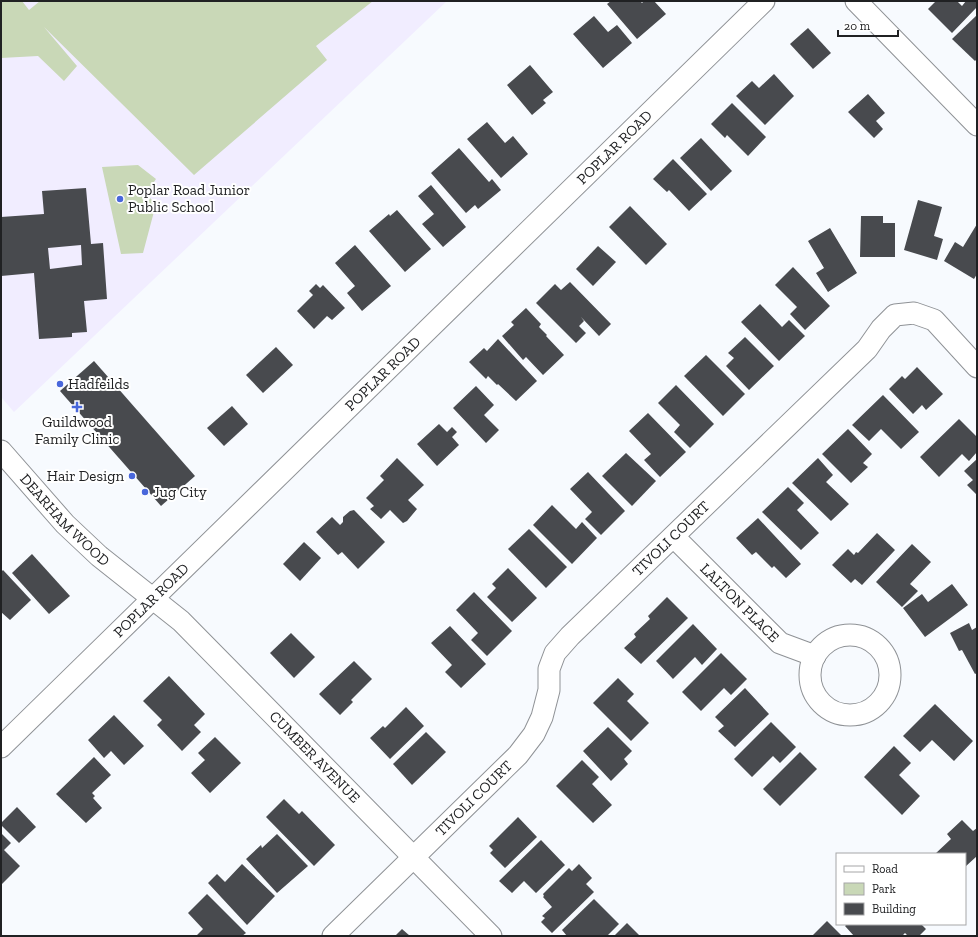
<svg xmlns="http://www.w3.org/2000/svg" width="978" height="937" font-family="'Zilla Slab',serif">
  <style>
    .education { fill: #f1edff }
    .green { fill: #c9d8b7 }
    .building { fill: #484a4e; fill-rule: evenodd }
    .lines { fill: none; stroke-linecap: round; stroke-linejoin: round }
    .street-casing { stroke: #8f9296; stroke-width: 23 }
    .street { stroke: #fff; stroke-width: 21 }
    .poi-dot { fill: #4967db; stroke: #fff; stroke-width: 1.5 }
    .labels { text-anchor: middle; stroke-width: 4; stroke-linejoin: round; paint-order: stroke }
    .street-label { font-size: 15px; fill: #202123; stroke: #fff }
    .poi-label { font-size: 15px; fill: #202123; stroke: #fff; text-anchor: start }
  </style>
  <rect width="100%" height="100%" fill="#f7fafe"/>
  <path class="education" d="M1,1H447L14,412L1,397Z"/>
  <g class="green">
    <path d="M22,1L29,10L40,1H373L316,46L327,60L194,175L44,27L77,66L64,81L38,56L1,58V2Z"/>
    <path d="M138,165L156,179L146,194L156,204L143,253L121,254L102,167Z"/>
  </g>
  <g class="building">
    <path d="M611,1H640L642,3L644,1H654L666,14L637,39L607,4Z"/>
    <path d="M936,1H957L962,6L966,1H977V7L952,33L928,9Z"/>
    <path d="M977,15V59L975,61L952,39Z"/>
    <path d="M594,16L608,32L617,25L632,43L603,68L573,34Z"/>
    <path d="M808,28L831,53L813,69L790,44Z"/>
    <path d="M530,65L553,92L543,100L546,103L532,115L507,85Z"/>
    <path d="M774,74L794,96L765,125L736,96L752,81L759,88Z"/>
    <path d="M868,94L885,113L876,121L883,129L874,138L848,112Z"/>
    <path d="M732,103L766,137L748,156L727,135L725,138L711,124Z"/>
    <path d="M487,122L505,143L513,136L528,154L501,178L467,139Z"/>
    <path d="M701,138L732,171L711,191L680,158Z"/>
    <path d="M459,148L489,182L492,179L501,190L478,209L475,205L466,213L431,173Z"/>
    <path d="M673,159L707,194L689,211L669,190L667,192L653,179Z"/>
    <path d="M431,185L466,227L443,247L422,224L434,214L418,196Z"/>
    <path d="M86,188L91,244L103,243L107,299L84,301L87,332L72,333V337L39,339L34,273L1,276V217L44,214L42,191ZM81,245L82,265L50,269L48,248Z"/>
    <path d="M918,200L942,207L934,236L943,239L937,260L904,250Z"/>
    <path d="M630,206L667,244L646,265L609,227Z"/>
    <path d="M397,210L431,249L405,272L369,231L389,214L390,216Z"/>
    <path d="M861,216H883V223H895V257H860Z"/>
    <path d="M977,224V274L974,279L944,261L955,242L963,247Z"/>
    <path d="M830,228L857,273L828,292L816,273L824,268L808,241Z"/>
    <path d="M355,245L391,286L362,311L347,293L355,286L335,263Z"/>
    <path d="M598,246L616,262L593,286L576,269Z"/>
    <path d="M793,267L830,306L805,330L790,314L797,307L775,285Z"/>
    <path d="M570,282L611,324L599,336L581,317L584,321L579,326L586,333L576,343L536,303L555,284L561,290Z"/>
    <path d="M316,284L320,288L323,285L345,308L332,320L327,316L314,329L297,311L313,295L309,291Z"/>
    <path d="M760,304L782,327L789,320L805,336L779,361L741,322Z"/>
    <path d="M526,308L541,324L539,327L547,335L546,336L564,355L543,375L526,357L523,360L502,336L514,325L511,322Z"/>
    <path d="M745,337L774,366L749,390L726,366L734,358L728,353Z"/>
    <path d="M498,339L537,381L516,401L498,384L497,385L488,376L486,379L469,362L484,348L487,351Z"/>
    <path d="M276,347L293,365L263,393L246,375Z"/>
    <path d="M706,355L745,394L723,416L684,376Z"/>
    <path d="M94,361L195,476L161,506L60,391Z"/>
    <path d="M917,367L943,394L926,410L922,405L913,414L889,389L902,376L905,379Z"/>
    <path d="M676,385L714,424L690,448L674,432L680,425L658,403Z"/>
    <path d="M476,386L494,405L484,415L499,430L486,443L453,408Z"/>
    <path d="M883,395L919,432L901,449L881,429L869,441L852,425Z"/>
    <path d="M232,406L248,424L224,446L207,428Z"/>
    <path d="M648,413L686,452L660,477L644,460L651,454L629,431Z"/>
    <path d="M959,419L977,437V452L969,461L962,454L939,477L920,457Z"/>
    <path d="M439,424L447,432L452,427L457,432L452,437L459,445L437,466L417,444Z"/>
    <path d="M848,429L872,454L863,463L868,467L851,483L822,454Z"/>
    <path d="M626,453L656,481L632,506L602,476Z"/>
    <path d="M397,458L424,485L408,500L417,509L407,521L403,523L390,510L381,519L370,509L374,506L366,498L384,480L380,476Z"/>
    <path d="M818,458L833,475L826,482L849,504L831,521L792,483Z"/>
    <path d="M977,459V495L967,485L973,480L964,471Z"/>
    <path d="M588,472L625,511L601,535L585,519L592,512L570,489Z"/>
    <path d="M788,487L804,503L797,510L819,533L801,550L762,512Z"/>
    <path d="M552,505L576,529L582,522L597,538L572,564L533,525Z"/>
    <path d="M354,510L385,542L358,569L342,552L338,555L316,532L332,517L340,525L343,522V517L350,511Z"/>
    <path d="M758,518L801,564L786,578L774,566L772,568L756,552L752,555L736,538Z"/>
    <path d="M529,529L567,567L546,588L508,549Z"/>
    <path d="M877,533L895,550L862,585L855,579L851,583L832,565L848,549L854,555L856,552L858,553Z"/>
    <path d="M304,542L321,558L300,581L283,564Z"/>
    <path d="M912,544L931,562L910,584L918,591L902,607L876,582Z"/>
    <path d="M32,554L70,596L49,614L12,573Z"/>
    <path d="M508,568L537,598L512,622L487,597L496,588L492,584Z"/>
    <path d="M3,570L31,600L10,620L1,612V572Z"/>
    <path d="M952,584L968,605L925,637L903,608L922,594L928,602Z"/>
    <path d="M474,592L512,631L487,656L471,640L478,633L456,610Z"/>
    <path d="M667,597L688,618L641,664L624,648L636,637L634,634L650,619L648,616Z"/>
    <path d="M969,623L972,630L977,627V673L975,674L962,650L959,651L950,633Z"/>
    <path d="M693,624L717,649L702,665L695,657L673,679L656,661Z"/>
    <path d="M450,626L486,664L461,688L445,672L452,665L431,643Z"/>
    <path d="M291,633L315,657L294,678L270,653Z"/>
    <path d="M721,653L747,679L731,695L724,688L701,711L682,692Z"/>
    <path d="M354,661L372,679L351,700L353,702L340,715L319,694Z"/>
    <path d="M169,676L205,714L194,725L201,732L182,751L157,725L162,720L143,701Z"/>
    <path d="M618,678L634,694L627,701L649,723L631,741L593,703Z"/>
    <path d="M745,688L769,714L735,747L718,731L724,726L715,717Z"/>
    <path d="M935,704L973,741L954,761L932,740L920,752L903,736Z"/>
    <path d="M406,707L424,726L390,759L370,738L383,726L385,728Z"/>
    <path d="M114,715L144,746L124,765L111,751L104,758L88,740Z"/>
    <path d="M771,722L796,747L780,763L773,756L752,777L734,759Z"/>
    <path d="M608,727L632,751L624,759L628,764L611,781L583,751Z"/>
    <path d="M426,732L446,752L412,785L393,764Z"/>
    <path d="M215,737L241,763L210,793L191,773L205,760L198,753Z"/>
    <path d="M894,746L911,763L899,775L920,796L902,815L864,777Z"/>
    <path d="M800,752L817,769L780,806L763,789Z"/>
    <path d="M94,757L111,775L92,793L95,796L93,798L102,808L86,823L56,794Z"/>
    <path d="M582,760L599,777L592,784L612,805L593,823L556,786Z"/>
    <path d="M284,799L299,814L302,811L335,845L314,866L266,817Z"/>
    <path d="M17,807L36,827L19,843L1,825V823Z"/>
    <path d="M518,817L537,837L505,868L490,853L493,850L489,846Z"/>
    <path d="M962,820L973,831L977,828V856L965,867V854H935L951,839L947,834Z"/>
    <path d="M1,833L11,843L4,850L20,866L1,885Z"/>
    <path d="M277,834L308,866L277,893L246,859L261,845L262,848Z"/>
    <path d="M541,840L565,865L536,893L524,881L512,893L499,881Z"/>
    <path d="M242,864L275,896L247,925L208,883L217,874L225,882Z"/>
    <path d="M579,864L592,878L586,884L594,892L552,933L541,922L545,918L542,916L552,907L543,897L544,896L543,894L569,868L572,871Z"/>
    <path d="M207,894L246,933L242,936L197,935L203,929L188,913Z"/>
    <path d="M594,899L619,924L607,936H567L562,930Z"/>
    <path d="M827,921L842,936H812Z"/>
    <path d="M627,923L640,936H614Z"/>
    <path d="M847,924H921L926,929L919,936H908L905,933L902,936H854L845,926Z"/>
    <path d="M402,929L410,936H395Z"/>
  </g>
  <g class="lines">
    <g class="street-casing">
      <g id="street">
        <path d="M856,1L977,125"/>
        <path id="s1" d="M1,451L65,524L99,556L181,621L491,936"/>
        <path id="s2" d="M674,537L780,643L815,656"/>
        <circle cx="850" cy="675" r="40"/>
        <path id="s3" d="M1,747L764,1"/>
        <path id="s4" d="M333,936L518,755L534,734L542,717L549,690V669L555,653L570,636L867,349L881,329L895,315L914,313L934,320L977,367"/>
      </g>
    </g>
    <use href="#street" class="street"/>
  </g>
  <g class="poi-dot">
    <circle cx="120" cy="199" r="4"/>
    <circle cx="60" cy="384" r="4"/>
    <path d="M75 401h4v4h4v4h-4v4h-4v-4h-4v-4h4z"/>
    <circle cx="132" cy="476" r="4"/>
    <circle cx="145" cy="492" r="4"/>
  </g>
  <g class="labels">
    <g class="street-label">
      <text dy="5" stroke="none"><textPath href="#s3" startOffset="858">POPLAR ROAD</textPath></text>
      <text dy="5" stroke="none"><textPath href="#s3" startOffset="534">POPLAR ROAD</textPath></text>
      <text dy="5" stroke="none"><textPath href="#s1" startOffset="94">DEARHAM WOOD</textPath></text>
      <text dy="5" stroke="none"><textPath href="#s4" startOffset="533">TIVOLI COURT</textPath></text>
      <text dy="5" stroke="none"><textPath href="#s3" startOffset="210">POPLAR ROAD</textPath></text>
      <text dy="5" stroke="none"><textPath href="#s2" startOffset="93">LALTON PLACE</textPath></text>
      <text dy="5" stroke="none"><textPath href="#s1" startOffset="439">CUMBER AVENUE</textPath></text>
      <text dy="5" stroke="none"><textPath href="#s4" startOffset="197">TIVOLI COURT</textPath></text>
    </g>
    <g class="poi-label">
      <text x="128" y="195">Poplar Road Junior<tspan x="128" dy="17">Public School</tspan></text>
      <text x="68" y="389">Hadfeilds</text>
      <text x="77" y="427" text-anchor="middle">Guildwood<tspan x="77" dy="17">Family Clinic</tspan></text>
      <text x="124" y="481" text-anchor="end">Hair Design</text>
      <text x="153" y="497">Jug City</text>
    </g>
  </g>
  <rect width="978" height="937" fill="none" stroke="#202123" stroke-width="4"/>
  <rect x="836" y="853" width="130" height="72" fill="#ffffff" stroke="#a6a6a7"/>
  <rect x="844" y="866" width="20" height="6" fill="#ffffff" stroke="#a6a6a7"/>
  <text x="872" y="873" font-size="12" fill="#202123">Road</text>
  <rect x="844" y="883" width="20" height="12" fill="#c9d8b7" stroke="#a6a6a7"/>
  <text x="872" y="893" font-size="12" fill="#202123">Park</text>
  <rect x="844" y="903" width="20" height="12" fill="#484a4e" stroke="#a6a6a7"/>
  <text x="872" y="913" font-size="12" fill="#202123">Building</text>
  <path d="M838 30v6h60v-6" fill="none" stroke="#202123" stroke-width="2"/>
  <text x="844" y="30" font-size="12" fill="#202123" stroke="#ffffff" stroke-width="3" paint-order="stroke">20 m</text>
</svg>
